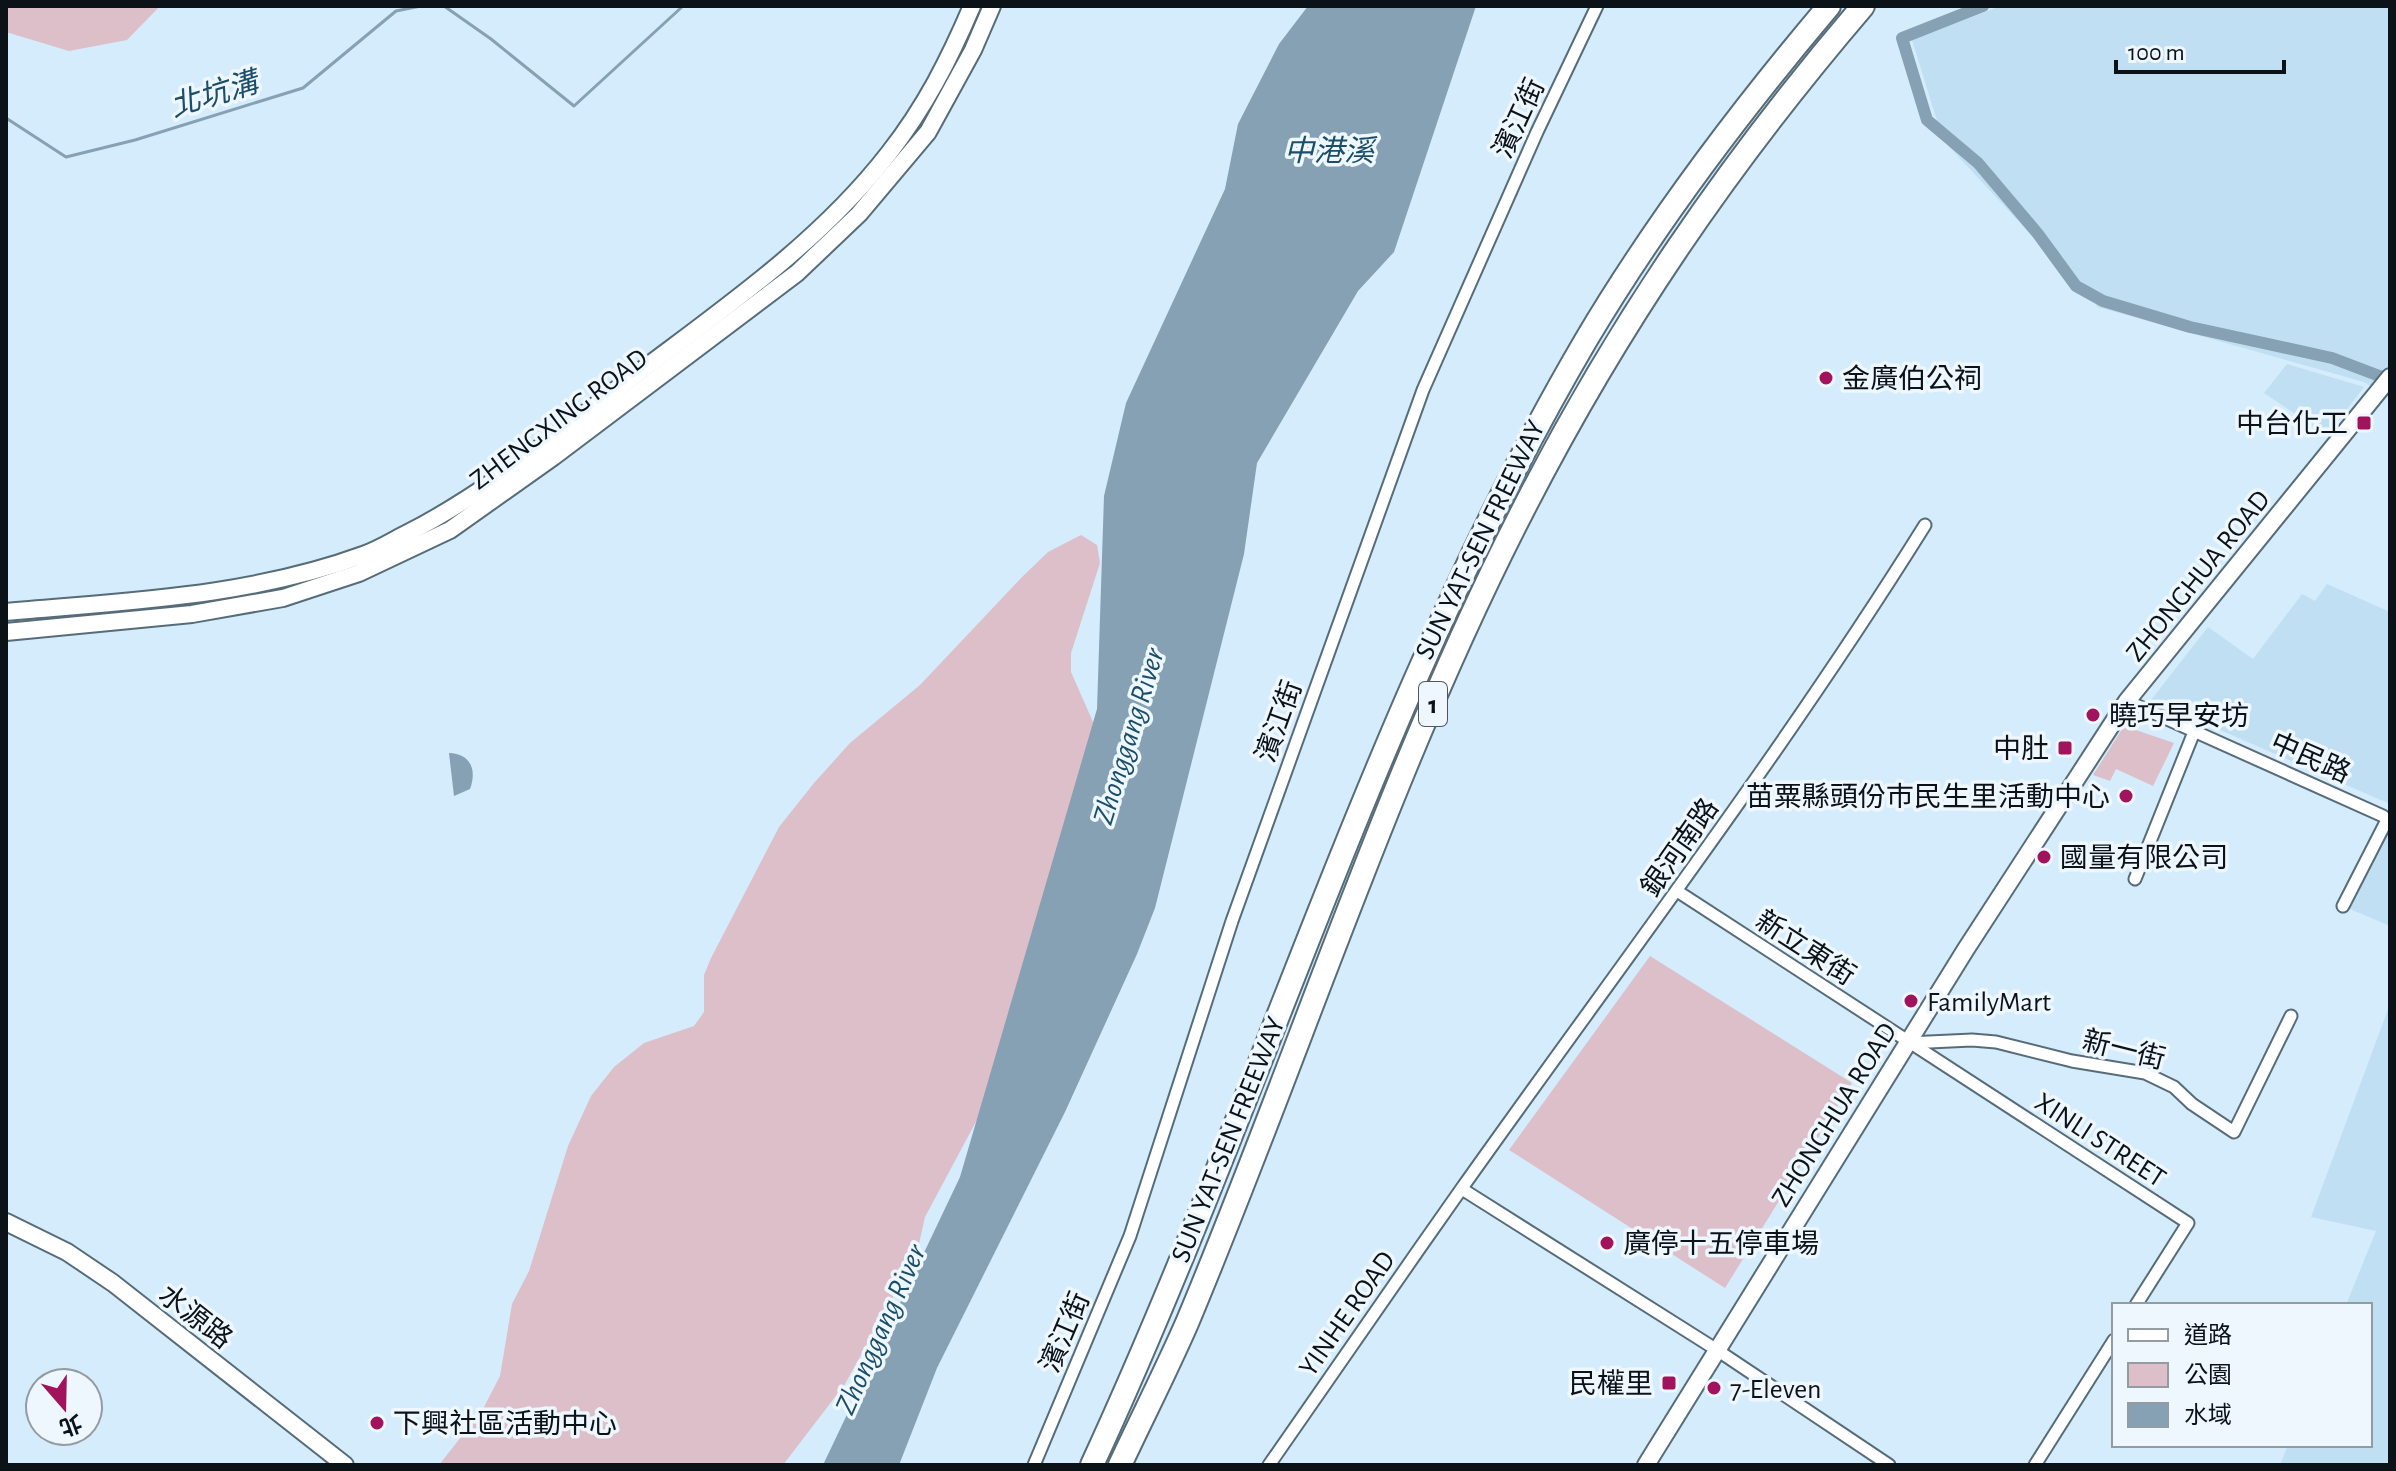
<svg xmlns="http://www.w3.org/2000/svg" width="2396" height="1471" font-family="'Alegreya Sans','Noto Sans TC',sans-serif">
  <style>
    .built { fill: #c0dff3 }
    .green { fill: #ddbfc9 }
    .water { fill: #86a1b3 }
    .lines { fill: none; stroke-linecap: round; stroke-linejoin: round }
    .stream { stroke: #86a1b3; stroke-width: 3 }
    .canal { stroke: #86a1b3; stroke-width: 12 }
    .street-casing { stroke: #576c79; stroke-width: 15 }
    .secondary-casing { stroke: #576c79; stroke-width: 20 }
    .highway-casing { stroke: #576c79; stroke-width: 26 }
    .street { stroke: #fff; stroke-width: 11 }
    .secondary { stroke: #fff; stroke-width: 16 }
    .highway { stroke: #fff; stroke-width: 22 }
    .poi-dot { fill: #a1135c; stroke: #edf7fd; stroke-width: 3 }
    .labels { text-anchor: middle; stroke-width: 7; stroke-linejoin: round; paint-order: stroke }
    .shield { fill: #edf7fd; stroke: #4f575d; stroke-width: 2 }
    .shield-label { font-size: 26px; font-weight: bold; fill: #0b1318 }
    .street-label { font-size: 28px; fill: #0b1318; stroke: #edf7fd }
    .poi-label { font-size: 28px; fill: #0b1318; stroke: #edf7fd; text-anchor: start }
    .water-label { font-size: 30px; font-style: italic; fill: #1c4e69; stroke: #edf7fd }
  </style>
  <rect width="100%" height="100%" fill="#d4ecfb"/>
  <g class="built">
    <path d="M2001,6H2390V398L2364,382L2098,307L1943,140L1912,40Z"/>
    <path d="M2287,364L2364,387L2327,435L2264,393Z"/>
    <path d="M2327,584L2390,612V804L2151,700L2208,627L2253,659L2302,594L2315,601Z"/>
    <path d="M2390,824V926L2350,909Z"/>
    <path d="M2390,1004V1465H2280L2288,1445H2370V1305H2346L2376,1231L2311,1217Z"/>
  </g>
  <g class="green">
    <path d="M6,6H160L127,40L69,51L6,32Z"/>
    <path d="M1081,535L1097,545L1100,563L1071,653V672L1093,722L1095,757L979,1116L925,1217L917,1253L845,1384L783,1465H439L483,1409L500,1376L512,1304L529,1271L568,1146L591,1096L614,1067L644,1043L694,1026L704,1012V975L711,958L779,827L814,783L850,743L920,685L1021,578L1048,552Z"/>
    <path d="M2124,726L2174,743L2153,786L2116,769L2110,781L2093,775Z"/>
    <path d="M1650,956L1852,1083L1725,1288L1509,1150Z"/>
  </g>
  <g class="water">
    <path d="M1308,6H1476L1394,252L1358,291L1257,463L1244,554L1155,908L1137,954L1065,1112L937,1368L899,1465H823L960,1177L1097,709L1104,496L1126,403L1225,189L1238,124L1279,44Z"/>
    <path d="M449,753C471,754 477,770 470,789L454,796Z"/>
  </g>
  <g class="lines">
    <g class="stream">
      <path d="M444,6L491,39L574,106L683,6"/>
      <path d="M6,118L66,157L135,140L303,88L396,11L421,6"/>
    </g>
    <path class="canal" d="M1983,6L1902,38L1927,120L1978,163L2038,234L2076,286L2103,301L2190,327L2332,358L2390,380"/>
    <g class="street-casing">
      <g id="street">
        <path d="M2127,701L2383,816L2387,820L2343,906"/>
        <path d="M2135,879L2194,732"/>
        <path d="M1677,891L2188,1223L2136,1305"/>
        <path d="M1908,1043L1972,1040L1996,1042L2072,1061L2145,1073L2174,1087L2192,1104L2234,1132L2291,1016"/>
        <path d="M1462,1189L1717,1350L1889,1465"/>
        <path d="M1034,1465L1130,1236L1232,921L1423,390L1537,132L1597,6"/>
        <path d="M1269,1465C1333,1373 1397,1280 1462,1188C1618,968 1782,754 1925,525"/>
        <path d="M2035,1465L2114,1340"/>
      </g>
    </g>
    <g class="secondary-casing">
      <g id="secondary">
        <path d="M6,612C127,601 248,597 363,555C378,550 392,541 406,534C485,494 555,436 625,383C717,313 818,245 889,153C925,107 949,60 972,6"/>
        <path d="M6,632L192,614L283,598L359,573L450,530L553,457L797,273L859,214L928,132L973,50L992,6"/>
        <path d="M6,1222L67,1252L113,1283L345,1465"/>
        <path d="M1646,1465L1966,949L2127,701L2390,377"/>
      </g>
    </g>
    <g class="highway-casing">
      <g id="highway">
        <path d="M1092,1465C1264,1093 1378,694 1586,340C1656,222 1741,110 1829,6"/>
        <path d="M1120,1465C1142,1418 1166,1371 1187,1323C1300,1054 1388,773 1522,512C1617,326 1727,165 1863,6"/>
      </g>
    </g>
    <use href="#street" class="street"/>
    <use href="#secondary" class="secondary"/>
    <use href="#highway" class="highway"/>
  </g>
  <g class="poi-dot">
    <circle cx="1826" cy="378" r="8"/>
    <rect x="2356" y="415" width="16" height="16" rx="4"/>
    <circle cx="2093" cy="715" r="8"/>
    <rect x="2057" y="740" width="16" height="16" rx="4"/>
    <circle cx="2126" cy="796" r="8"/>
    <circle cx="2044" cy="857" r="8"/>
    <circle cx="1911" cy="1001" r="8"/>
    <circle cx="1607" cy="1243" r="8"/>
    <rect x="1661" y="1375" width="16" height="16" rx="4"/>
    <circle cx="1714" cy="1388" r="8"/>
    <circle cx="377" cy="1423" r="8"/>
  </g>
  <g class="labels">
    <rect class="shield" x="1419" y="682" width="28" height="44" rx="6"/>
    <g class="shield-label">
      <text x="1433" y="713">1</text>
    </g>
    <g class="street-label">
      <text transform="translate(1518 118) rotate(-65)" y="10">濱江街</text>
      <text transform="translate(558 418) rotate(-37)" y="10">ZHENGXING ROAD</text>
      <text transform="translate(1479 539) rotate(-64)" y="10">SUN YAT-SEN FREEWAY</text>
      <text transform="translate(2197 575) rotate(-51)" y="10">ZHONGHUA ROAD</text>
      <text transform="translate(1278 721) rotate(-70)" y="10">濱江街</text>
      <text transform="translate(2311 757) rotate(24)" y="10">中民路</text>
      <text transform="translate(1679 847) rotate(-55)" y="10">銀河南路</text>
      <text transform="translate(1806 947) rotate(33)" y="10">新立東街</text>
      <text transform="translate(2124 1049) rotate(14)" y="10">新一街</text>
      <text transform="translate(1833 1114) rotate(-58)" y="10">ZHONGHUA ROAD</text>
      <text transform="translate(1227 1139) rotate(-68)" y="10">SUN YAT-SEN FREEWAY</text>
      <text transform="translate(2101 1139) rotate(33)" y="10">XINLI STREET</text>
      <text transform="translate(1346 1313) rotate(-55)" y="10">YINHE ROAD</text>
      <text transform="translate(196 1316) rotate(38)" y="10">水源路</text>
      <text transform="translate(1064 1332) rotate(-67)" y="10">濱江街</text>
    </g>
    <g class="poi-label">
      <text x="1842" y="388">金廣伯公祠</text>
      <text x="2348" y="433" text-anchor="end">中台化工</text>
      <text x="2109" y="725">曉巧早安坊</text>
      <text x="2049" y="758" text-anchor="end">中肚</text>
      <text x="2110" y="806" text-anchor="end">苗粟縣頭份巿民生里活動中心</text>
      <text x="2060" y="867">國量有限公司</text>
      <text x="1927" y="1011">FamilyMart</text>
      <text x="1623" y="1253">廣停十五停車場</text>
      <text x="1653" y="1393" text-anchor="end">民權里</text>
      <text x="1730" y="1398">7-Eleven</text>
      <text x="393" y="1433">下興社區活動中心</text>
    </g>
    <g class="water-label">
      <text transform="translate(214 94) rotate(-17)" y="10">北坑溝</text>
      <text x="1329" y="161">中港溪</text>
      <text transform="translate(1128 736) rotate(-73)" y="10">Zhonggang River</text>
      <text transform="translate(880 1329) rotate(-66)" y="10">Zhonggang River</text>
    </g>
  </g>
  <rect width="2396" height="1471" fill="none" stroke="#0b1318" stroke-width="16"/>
  <rect x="2112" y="1303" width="260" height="144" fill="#edf7fd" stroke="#939ca1" stroke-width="2"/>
  <rect x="2128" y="1329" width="40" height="12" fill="#ffffff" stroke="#939ca1" stroke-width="2"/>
  <text x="2184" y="1343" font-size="24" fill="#0b1318">道路</text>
  <rect x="2128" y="1363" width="40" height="24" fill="#ddbfc9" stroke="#939ca1" stroke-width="2"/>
  <text x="2184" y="1383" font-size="24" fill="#0b1318">公園</text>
  <rect x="2128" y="1403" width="40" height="24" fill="#86a1b3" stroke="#939ca1" stroke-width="2"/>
  <text x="2184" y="1423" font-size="24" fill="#0b1318">水域</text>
  <g transform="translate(64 1407) rotate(160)"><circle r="38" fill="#edf7fd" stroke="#939ca1" stroke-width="2"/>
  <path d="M0-6L14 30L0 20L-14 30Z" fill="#a1135c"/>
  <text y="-12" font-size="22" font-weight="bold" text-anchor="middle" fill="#0b1318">北</text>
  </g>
  <path d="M2116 60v12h168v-12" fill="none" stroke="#0b1318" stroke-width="4"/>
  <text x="2128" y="60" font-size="24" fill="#0b1318" stroke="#edf7fd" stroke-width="6" paint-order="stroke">100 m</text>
</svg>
